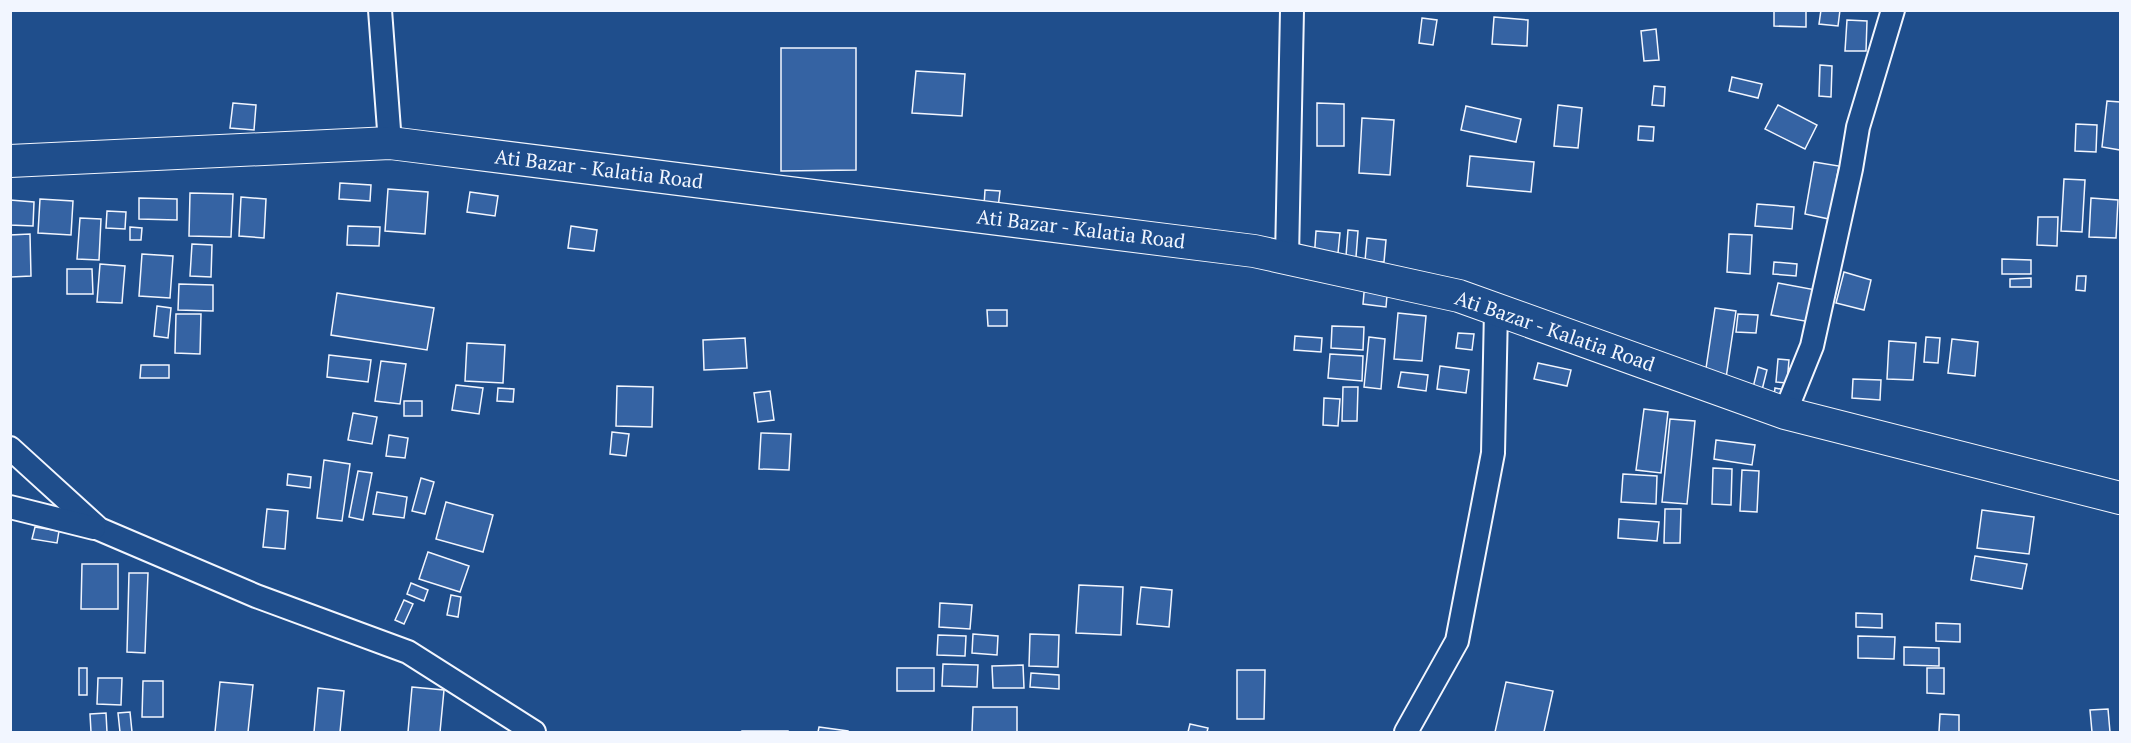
<svg xmlns="http://www.w3.org/2000/svg" width="2131" height="743" font-family="'PT Serif',serif">
  <style>
    .building { fill: #3563a3; stroke: #f2f6ff; stroke-width: 1.5 }
    .lines { fill: none; stroke-linecap: round; stroke-linejoin: round }
    .minor-casing { stroke: #f2f6ff; stroke-width: 26 }
    .secondary-casing { stroke: #f2f6ff; stroke-width: 34 }
    .minor { stroke: #1f4e8c; stroke-width: 22 }
    .secondary { stroke: #1f4e8c; stroke-width: 32 }
    .labels { text-anchor: middle; stroke-width: 4.5; stroke-linejoin: round; paint-order: stroke }
    .street-label { font-size: 20px; fill: #f2f6ff; stroke: #1f4e8c }
  </style>
  <rect width="100%" height="100%" fill="#1f4e8c"/>
  <g class="building">
    <path d="M1774,10H1806V27L1774,26Z"/>
    <path d="M1821,10H1840L1838,26L1819,24Z"/>
    <path d="M1494,17L1528,20L1527,46L1492,44Z"/>
    <path d="M1422,18L1437,20L1433,45L1419,43Z"/>
    <path d="M1847,20L1867,21L1866,51H1845Z"/>
    <path d="M1656,29L1659,60L1644,61L1641,31Z"/>
    <path d="M781,48H856V170L781,171Z"/>
    <path d="M1820,65L1832,66L1831,97L1819,96Z"/>
    <path d="M916,71L965,74L962,116L912,113Z"/>
    <path d="M1732,77L1762,84L1758,98L1729,91Z"/>
    <path d="M1654,86L1665,87L1664,106L1652,105Z"/>
    <path d="M2107,101L2120,102V150L2102,147Z"/>
    <path d="M233,103L256,105L254,130L230,128Z"/>
    <path d="M1317,103L1344,104V146H1317Z"/>
    <path d="M1558,105L1582,108L1578,148L1554,146Z"/>
    <path d="M1778,105L1817,125L1805,149L1765,129Z"/>
    <path d="M1466,106L1521,119L1516,142L1461,130Z"/>
    <path d="M1362,118L1394,120L1390,175L1359,173Z"/>
    <path d="M2076,124L2097,125L2096,152L2075,151Z"/>
    <path d="M1639,126L1654,127L1653,141L1638,140Z"/>
    <path d="M1470,156L1534,162L1531,192L1467,186Z"/>
    <path d="M1814,162L1839,166L1829,219L1805,214Z"/>
    <path d="M2064,179L2085,180L2082,232L2061,231Z"/>
    <path d="M340,183L371,185L370,201L339,199Z"/>
    <path d="M388,189L428,192L425,234L385,231Z"/>
    <path d="M985,190L1000,191L998,208L984,206Z"/>
    <path d="M470,192L498,196L495,216L467,212Z"/>
    <path d="M190,193L233,194L231,237L189,236Z"/>
    <path d="M241,197L266,199L264,238L239,236Z"/>
    <path d="M139,198L177,199V220L139,219Z"/>
    <path d="M2091,198L2118,200L2116,238L2089,237Z"/>
    <path d="M40,199L73,201L71,235L38,233Z"/>
    <path d="M10,200L34,202L33,226L10,225Z"/>
    <path d="M1757,204L1794,207L1792,229L1755,226Z"/>
    <path d="M107,211L126,212L125,229L106,228Z"/>
    <path d="M2038,217H2058L2057,246L2037,245Z"/>
    <path d="M80,218L101,219L99,260L77,259Z"/>
    <path d="M348,226L380,227L379,246L347,245Z"/>
    <path d="M571,226L597,230L594,251L568,248Z"/>
    <path d="M130,227L142,228L141,240H130Z"/>
    <path d="M1348,230L1358,231L1356,257L1346,256Z"/>
    <path d="M1316,231L1340,233L1337,263L1314,261Z"/>
    <path d="M30,234L31,276L11,277L10,235Z"/>
    <path d="M1729,234L1752,235L1750,274L1727,272Z"/>
    <path d="M1367,238L1386,240L1384,262L1365,261Z"/>
    <path d="M192,244L212,245L211,277L190,276Z"/>
    <path d="M142,254L173,256L170,298L139,296Z"/>
    <path d="M2002,259L2031,260V274H2002Z"/>
    <path d="M1774,262L1797,264L1796,276L1773,274Z"/>
    <path d="M100,264L125,266L122,303L97,302Z"/>
    <path d="M67,269H92L93,294H67Z"/>
    <path d="M1844,272L1871,280L1864,310L1836,303Z"/>
    <path d="M2077,276H2086L2085,291L2076,290Z"/>
    <path d="M2031,278V287H2010V279Z"/>
    <path d="M1365,282L1388,284L1386,307L1363,304Z"/>
    <path d="M1778,283L1816,290L1810,322L1771,315Z"/>
    <path d="M179,284L213,285V311L178,310Z"/>
    <path d="M337,293L434,308L427,350L331,335Z"/>
    <path d="M157,306L171,308L168,338L154,336Z"/>
    <path d="M1715,308L1736,311L1726,378L1705,375Z"/>
    <path d="M987,310H1007V326H988Z"/>
    <path d="M1398,313L1426,316L1422,361L1394,359Z"/>
    <path d="M176,314H201L200,354L175,353Z"/>
    <path d="M1738,314L1758,315L1756,333L1736,332Z"/>
    <path d="M1332,326L1364,327L1363,350L1331,348Z"/>
    <path d="M1458,333L1474,334L1472,350L1456,348Z"/>
    <path d="M1295,336L1322,338L1321,352L1294,350Z"/>
    <path d="M1369,337L1385,339L1381,389L1364,387Z"/>
    <path d="M1926,337L1940,338L1938,363L1924,362Z"/>
    <path d="M745,338L747,368L704,370L703,340Z"/>
    <path d="M1952,339L1978,342L1975,376L1948,373Z"/>
    <path d="M1889,341L1916,343L1913,380L1887,379Z"/>
    <path d="M467,343L505,345L503,383L465,381Z"/>
    <path d="M1330,354L1363,356L1362,381L1328,378Z"/>
    <path d="M329,355L371,360L368,382L327,377Z"/>
    <path d="M1778,359L1789,360L1787,383L1776,382Z"/>
    <path d="M381,361L406,364L400,404L375,401Z"/>
    <path d="M1538,363L1571,370L1567,386L1534,379Z"/>
    <path d="M141,365H169V378H140Z"/>
    <path d="M1440,366L1469,370L1466,393L1437,389Z"/>
    <path d="M1758,367L1767,370L1760,398L1751,396Z"/>
    <path d="M1401,372L1428,375L1426,391L1398,387Z"/>
    <path d="M1853,379L1881,380L1880,400L1852,398Z"/>
    <path d="M456,385L483,388L479,414L452,410Z"/>
    <path d="M617,386L653,387L652,427L616,426Z"/>
    <path d="M1343,387H1358L1357,421H1342Z"/>
    <path d="M498,388L514,389L513,402L497,401Z"/>
    <path d="M1775,388L1786,390L1773,405Z"/>
    <path d="M770,391L774,420L758,422L754,393Z"/>
    <path d="M1324,398L1340,399L1338,426L1323,425Z"/>
    <rect x="404" y="401" width="18" height="15"/>
    <path d="M1644,409L1668,412L1661,473L1636,470Z"/>
    <path d="M353,413L377,417L372,444L348,440Z"/>
    <path d="M1670,419L1695,421L1687,504L1662,502Z"/>
    <path d="M612,432L629,434L626,456L610,454Z"/>
    <path d="M761,433L791,434L789,470L759,469Z"/>
    <path d="M389,435L408,438L405,458L386,456Z"/>
    <path d="M1716,440L1755,445L1752,465L1714,459Z"/>
    <path d="M324,460L350,464L342,521L317,518Z"/>
    <path d="M1713,468L1732,469L1731,505L1712,504Z"/>
    <path d="M1742,470L1759,471L1757,512L1740,511Z"/>
    <path d="M358,471L372,473L363,520L349,517Z"/>
    <path d="M288,474L311,477L310,488L287,485Z"/>
    <path d="M1623,474L1657,476L1656,504L1621,502Z"/>
    <path d="M421,478L434,482L425,514L412,511Z"/>
    <path d="M377,492L407,497L404,518L373,514Z"/>
    <path d="M446,502L493,515L483,552L436,539Z"/>
    <path d="M267,509L288,511L285,549L263,547Z"/>
    <path d="M1665,509H1681L1680,543H1664Z"/>
    <path d="M1982,510L2034,517L2029,554L1977,548Z"/>
    <path d="M1619,519L1659,522L1657,541L1618,538Z"/>
    <path d="M35,527L59,531L57,543L32,539Z"/>
    <path d="M428,552L469,566L460,592L419,579Z"/>
    <path d="M1975,556L2027,564L2022,589L1971,580Z"/>
    <path d="M82,564H118V609H81Z"/>
    <path d="M129,573H148L145,653L127,652Z"/>
    <path d="M411,583L428,590L424,601L407,594Z"/>
    <path d="M1079,585L1123,587L1121,635L1076,633Z"/>
    <path d="M1141,587L1172,590L1169,627L1137,624Z"/>
    <path d="M451,595L461,597L458,617L447,615Z"/>
    <path d="M404,600L413,604L404,624L395,620Z"/>
    <path d="M940,603L972,605L970,629L939,627Z"/>
    <path d="M1856,613L1882,614V628L1856,627Z"/>
    <path d="M1936,623L1960,624V642L1936,641Z"/>
    <path d="M973,634L998,636L997,655L972,653Z"/>
    <path d="M1030,634L1059,635L1058,667L1029,666Z"/>
    <path d="M938,635L966,636L965,656L937,655Z"/>
    <path d="M1858,636L1895,637L1894,659L1858,658Z"/>
    <path d="M1904,647L1939,648V666L1904,665Z"/>
    <path d="M943,664L978,665L977,687L942,686Z"/>
    <path d="M1023,665L1024,688H993L992,666Z"/>
    <rect x="79" y="668" width="8" height="27"/>
    <rect x="897" y="668" width="37" height="23"/>
    <path d="M1927,668H1944V694L1927,693Z"/>
    <path d="M1237,670H1265L1264,719H1237Z"/>
    <path d="M1031,673L1059,675V689L1030,687Z"/>
    <path d="M98,678H122L121,705L97,704Z"/>
    <path d="M143,681H163V717H142Z"/>
    <path d="M220,682L253,685L248,732H215Z"/>
    <path d="M1506,682L1553,691L1544,732H1495Z"/>
    <path d="M412,687L444,690L440,732H408Z"/>
    <path d="M318,688L344,691L340,732H314Z"/>
    <path d="M973,707H1017V732H972Z"/>
    <path d="M2108,709L2110,732H2092L2090,710Z"/>
    <path d="M130,712L132,732H120L118,713Z"/>
    <path d="M106,713L107,732H91L90,714Z"/>
    <path d="M1940,714L1959,715V732H1939Z"/>
    <path d="M1190,724L1208,728L1207,732H1188Z"/>
    <path d="M819,727L848,731V732H818Z"/>
    <rect x="742" y="731" width="46" height="1"/>
  </g>
  <g class="lines">
    <g class="minor-casing">
      <g id="minor">
        <path d="M380,10L390,143"/>
        <path d="M1287,258L1292,10"/>
        <path d="M1785,413L1812,346L1851,169L1858,127L1893,10"/>
        <path d="M10,448L99,529L256,596L408,652L534,732"/>
        <path d="M10,507L94,528"/>
        <path d="M1406,732L1457,641L1493,453L1496,310"/>
      </g>
    </g>
    <g class="secondary-casing">
      <path id="secondary" d="M10,161L390,143L1254,251L1459,296L1785,413L2120,498"/>
    </g>
    <use href="#minor" class="minor"/>
    <use href="#secondary" class="secondary"/>
  </g>
  <g class="labels">
    <g class="street-label">
      <text transform="translate(599 169) rotate(7)" y="7">Ati Bazar - Kalatia Road</text>
      <text transform="translate(1081 229) rotate(7)" y="7">Ati Bazar - Kalatia Road</text>
      <text transform="translate(1555 331) rotate(19)" y="7">Ati Bazar - Kalatia Road</text>
    </g>
  </g>
  <rect width="2131" height="743" fill="none" stroke="#f2f6ff" stroke-width="24"/>
</svg>
